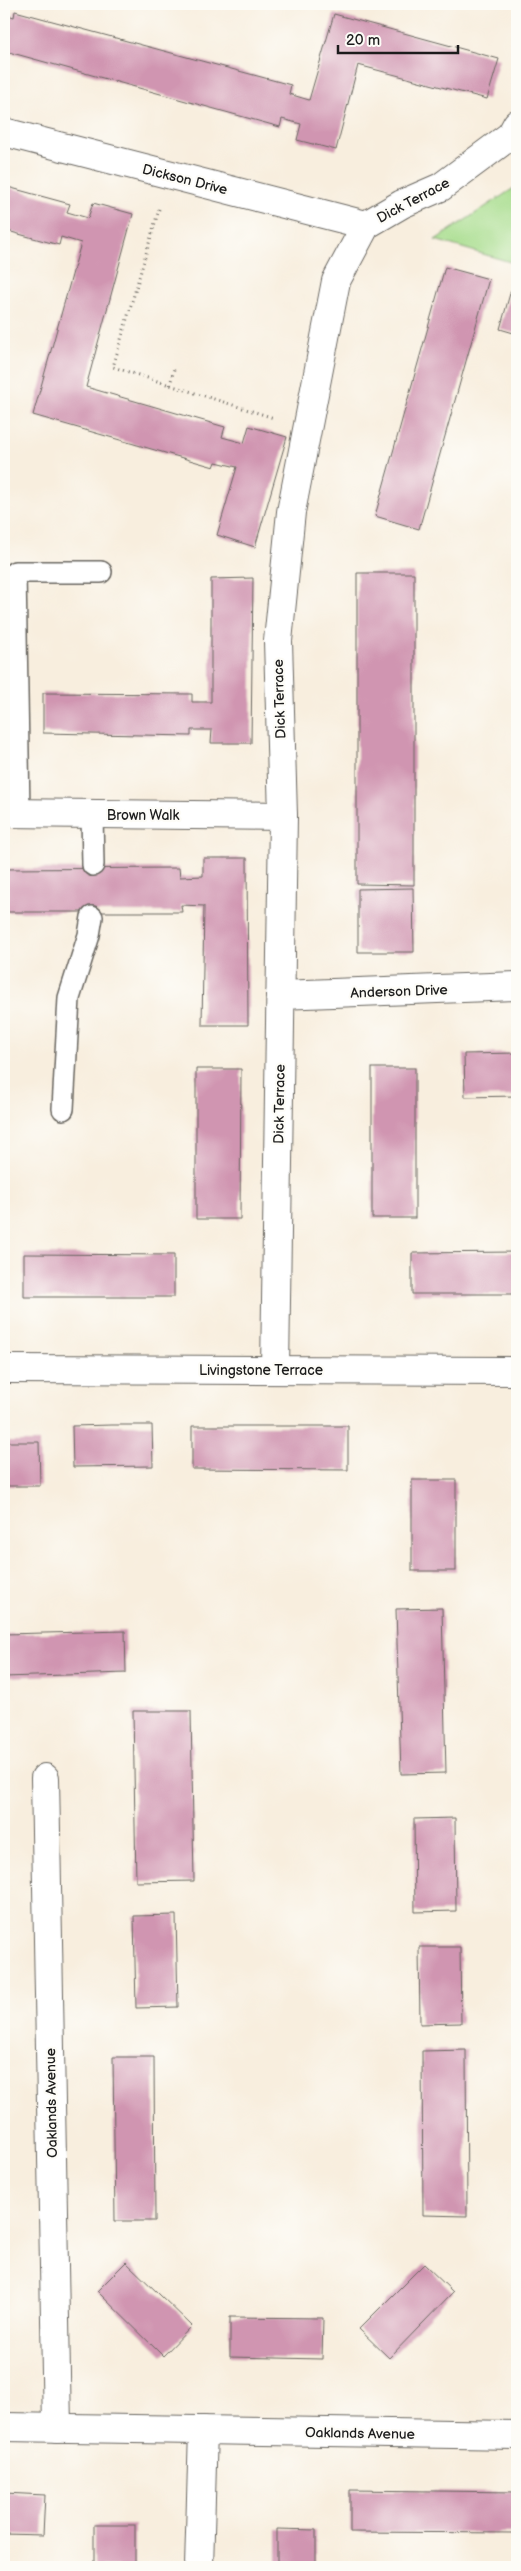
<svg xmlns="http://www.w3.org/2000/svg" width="521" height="2571" font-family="'Balsamiq Sans',sans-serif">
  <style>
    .green { fill: #a7dd8d; stroke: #627c54 }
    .building { fill: #d095b1 }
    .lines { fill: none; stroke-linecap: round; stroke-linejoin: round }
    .lane-casing { stroke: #696660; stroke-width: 24 }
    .street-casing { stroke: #696660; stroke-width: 30 }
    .path { stroke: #696660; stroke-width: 3; stroke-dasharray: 1 4; stroke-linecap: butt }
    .lane { stroke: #fff; stroke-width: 21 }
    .street { stroke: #fff; stroke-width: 28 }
    .labels { text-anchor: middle; stroke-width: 4.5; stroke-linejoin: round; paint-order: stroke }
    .street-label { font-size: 14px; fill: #1c1c1c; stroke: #fdfcf7 }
  </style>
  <rect width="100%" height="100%" fill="#fdfcf7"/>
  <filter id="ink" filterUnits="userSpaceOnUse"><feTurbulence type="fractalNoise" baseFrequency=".02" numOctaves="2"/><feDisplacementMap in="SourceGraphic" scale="10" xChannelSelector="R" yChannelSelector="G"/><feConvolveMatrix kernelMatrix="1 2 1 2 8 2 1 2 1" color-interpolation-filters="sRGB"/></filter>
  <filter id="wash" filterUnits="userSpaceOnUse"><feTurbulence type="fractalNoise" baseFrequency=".0096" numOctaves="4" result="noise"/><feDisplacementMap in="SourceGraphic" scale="20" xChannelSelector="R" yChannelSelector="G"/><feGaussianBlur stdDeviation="1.12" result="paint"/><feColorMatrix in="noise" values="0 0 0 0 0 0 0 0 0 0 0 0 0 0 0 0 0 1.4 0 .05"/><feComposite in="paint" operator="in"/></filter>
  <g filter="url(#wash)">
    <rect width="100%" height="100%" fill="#f8eede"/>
    <path class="green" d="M517,186V264L435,240Z"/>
    <g id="blocks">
      <g class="building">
        <path d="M15,11L291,85L289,94L309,100L334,14L499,59L487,99L358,65L336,150L297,140L301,124L282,119L280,127L5,51L4,14L14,17Z"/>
        <path d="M4,186L70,204L67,212L88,218L93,203L133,214L86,387L225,427L222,437L244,443L249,426L287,437L255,547L217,535L237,467L216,462L214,467L33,415L81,243L61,237L59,245L4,230Z"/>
        <path d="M445,267L489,279L419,529L375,516Z"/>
        <path d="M511,290L517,292V334L500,329Z"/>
        <path d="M357,573H414V885L357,884Z"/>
        <path d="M253,578L251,743H211L212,730H191V736L43,733V693L192,694V702H211V579Z"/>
        <path d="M203,858H247L248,1025H202L204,906L181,905L182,912H4V869L179,868L180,877L203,876Z"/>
        <path d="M413,888L414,952H358V889Z"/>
        <path d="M517,1053V1096L465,1097L464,1054Z"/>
        <rect x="372" y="1068" width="43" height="150"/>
        <path d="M196,1069H241L240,1219H196Z"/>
        <path d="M517,1252V1294H412V1253Z"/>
        <path d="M24,1254L174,1255V1297H24Z"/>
        <path d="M112,1425H152L153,1466L73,1467L72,1426Z"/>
        <path d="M192,1426H348V1470L192,1469Z"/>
        <path d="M4,1442H39L40,1486H4Z"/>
        <rect x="412" y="1480" width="44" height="91"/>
        <path d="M442,1608L446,1773L401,1774L396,1609Z"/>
        <path d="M125,1631L126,1673L4,1677V1634Z"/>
        <path d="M133,1711H191L194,1881L136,1882Z"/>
        <path d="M455,1818L456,1911L415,1912L414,1819Z"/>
        <path d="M176,1915L178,2007L136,2008L134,1916Z"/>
        <path d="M419,1947H460L461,2023L420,2024Z"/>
        <path d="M466,2050L467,2216L423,2215L422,2051Z"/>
        <path d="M113,2057H154L155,2221H115Z"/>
        <path d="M126,2262L192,2326L163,2356L97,2291Z"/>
        <path d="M424,2264L453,2292L389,2358L359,2329Z"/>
        <path d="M230,2317L323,2318L322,2359L230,2357Z"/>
        <path d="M350,2490L517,2492L516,2533L350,2532Z"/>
        <path d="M4,2493L45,2495L43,2535L4,2534Z"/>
        <rect x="94" y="2525" width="41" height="42"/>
        <path d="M277,2529L316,2530V2567H277Z"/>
      </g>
    </g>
  </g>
  <g filter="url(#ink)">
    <use href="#blocks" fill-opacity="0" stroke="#696660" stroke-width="1"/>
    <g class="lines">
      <g class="lane-casing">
        <g id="lane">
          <path d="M19,813L15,572H101"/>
          <path d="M92,815L93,865"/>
          <path d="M63,1109L69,998L89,935L92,917"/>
        </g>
      </g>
      <g class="street-casing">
        <g id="street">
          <path d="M4,132L366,225"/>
          <path d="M4,813L283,816"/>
          <path d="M280,995L517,986"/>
          <path d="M4,1369L517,1371"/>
          <path d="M275,1370L283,816L278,641L291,512L336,281L366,225L402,204L441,187L511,135L517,124"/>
          <path d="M45,1778L57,2428"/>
          <path d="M4,2427L517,2435"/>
          <path d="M199,2567L203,2430"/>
        </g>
      </g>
      <g class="path">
        <path d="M159,209L113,367L274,418"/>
        <path d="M170,385L174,369"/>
      </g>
      <use href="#lane" class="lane"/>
      <use href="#street" class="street"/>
    </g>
  </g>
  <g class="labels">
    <g class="street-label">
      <text transform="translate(185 179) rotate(14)" y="5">Dickson Drive</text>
      <text transform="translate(413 200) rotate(-28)" y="5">Dick Terrace</text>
      <text transform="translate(279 699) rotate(-92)" y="5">Dick Terrace</text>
      <text x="143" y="820">Brown Walk</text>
      <text transform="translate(399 991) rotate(-2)" y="5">Anderson Drive</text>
      <text transform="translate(279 1104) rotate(-89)" y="5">Dick Terrace</text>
      <text x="261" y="1375">Livingstone Terrace</text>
      <text transform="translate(51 2103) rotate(-91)" y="5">Oaklands Avenue</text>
      <text transform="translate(360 2433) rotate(1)" y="5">Oaklands Avenue</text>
    </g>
  </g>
  <rect width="521" height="2571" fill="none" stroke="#fdfcf7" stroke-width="20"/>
  <path d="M338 45v8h120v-8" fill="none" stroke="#1c1c1c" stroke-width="2.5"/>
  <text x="346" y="45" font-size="15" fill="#1c1c1c" stroke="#fdfcf7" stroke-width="4" paint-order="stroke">20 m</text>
</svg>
